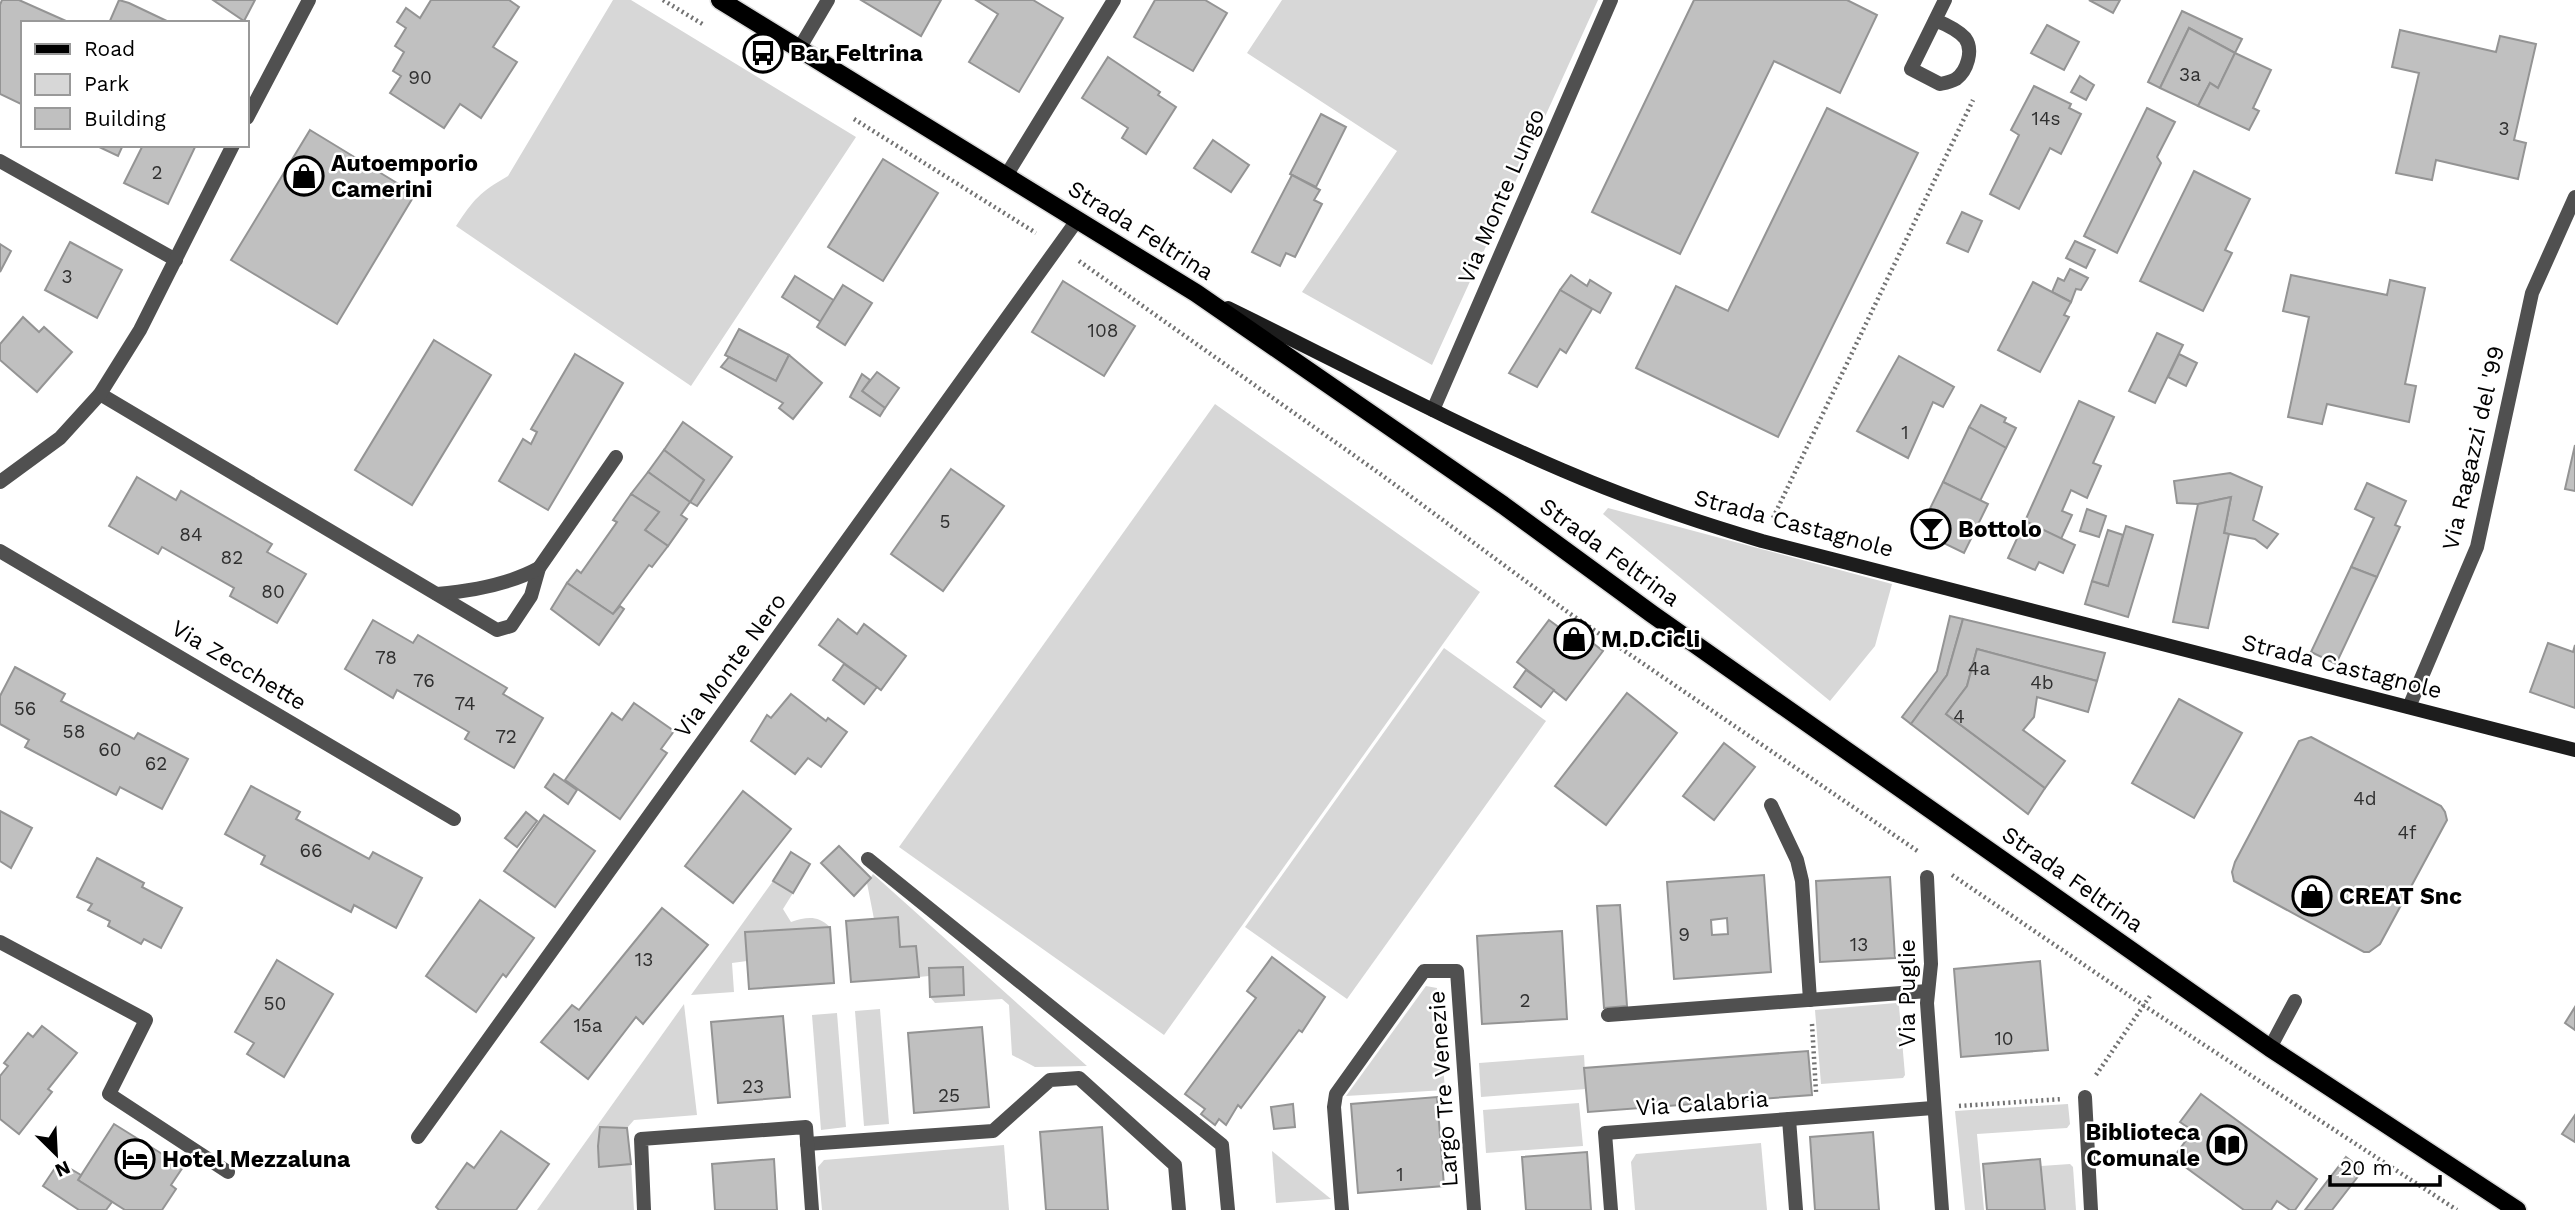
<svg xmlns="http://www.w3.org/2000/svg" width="2575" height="1210" font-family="'Work Sans',sans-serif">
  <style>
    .green { fill: #d7d7d7 }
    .building { fill: #c0c0c0; stroke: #949494; stroke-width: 2; fill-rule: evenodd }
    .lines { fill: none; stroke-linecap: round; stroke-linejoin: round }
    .primary-casing { stroke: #dbdbdb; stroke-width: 21 }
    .path { stroke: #727272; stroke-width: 4.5; stroke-dasharray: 2 3.5; stroke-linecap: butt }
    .service { stroke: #505050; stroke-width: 14 }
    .minor { stroke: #505050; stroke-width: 14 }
    .secondary { stroke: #1d1d1d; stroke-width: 14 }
    .primary { stroke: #000; stroke-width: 18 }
    .labels { text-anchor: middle; stroke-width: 5; stroke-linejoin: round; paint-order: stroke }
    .number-label { font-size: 19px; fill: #303030 }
    .poi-label { font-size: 23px; font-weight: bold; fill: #000; stroke: #fff; text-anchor: start }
    .street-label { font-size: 23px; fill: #000; stroke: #fff }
  </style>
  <rect width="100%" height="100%" fill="#fff"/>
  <g class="green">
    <path d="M613,0H631L856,137L691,386L456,226C474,199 480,192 508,176Z"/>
    <path d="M1282,0H1598L1432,365L1302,292L1397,151L1247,53Z"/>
    <path d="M1215,404L1480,592L1164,1035L899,847Z"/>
    <path d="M1608,508L1892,584L1875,646L1830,701L1603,514Z"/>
    <path d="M1444,648L1546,721L1347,999L1245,927Z"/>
    <path d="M873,874L1087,1066L1035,1067L1012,1055L1009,1005L1002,999L935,1003L930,997L964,995L963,968H930L929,976L919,977L916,946L900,947L898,917L874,919L867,883Z"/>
    <path d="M773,881L793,893L783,909L791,922C807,917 817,915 830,927L746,932L747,961L732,963L734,992L691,995Z"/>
    <path d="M1426,986L1437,988L1445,1090L1346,1096Z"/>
    <path d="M1896,1003L1899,1006L1905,1075L1903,1078L1821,1084L1815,1010Z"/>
    <path d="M684,1004L697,1115L634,1120L627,1128H600L598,1146L599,1167L631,1164L634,1210H537Z"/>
    <path d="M880,1009L889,1124L864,1126L855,1011Z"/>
    <path d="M837,1013L846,1127L821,1130L812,1015Z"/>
    <path d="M1584,1055L1586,1089L1481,1097L1479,1063Z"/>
    <path d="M1579,1103L1583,1146L1486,1153L1483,1110Z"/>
    <path d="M2068,1104L2070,1124L2067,1128L1977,1134L1984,1210H1965L1955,1111Z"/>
    <path d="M1761,1143L1767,1210H1635L1631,1162L1636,1154Z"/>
    <path d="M1004,1145L1009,1210H822L818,1167L824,1160Z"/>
    <path d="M1272,1151L1331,1199L1276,1203Z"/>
    <path d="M2070,1164L2073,1167L2076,1210H2045L2041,1166Z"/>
  </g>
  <g class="building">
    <path d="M2,0H19L66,21L23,23V105L0,94V5Z"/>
    <path d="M119,0L129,3L171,23H109Z"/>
    <path d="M213,0H255L244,21Z"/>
    <path d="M431,0H509L519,7L493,47L517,62L481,118L460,104L444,128L390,93L401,76L393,71L404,52L395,46L406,28L397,22L406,8L420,18Z"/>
    <path d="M861,0H941L921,36Z"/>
    <path d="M976,0H1033L1063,18L1019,92L969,62L998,14Z"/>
    <path d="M1155,0H1205L1227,13L1193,71L1134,37Z"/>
    <path d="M1694,0H1847L1877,15L1840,93L1774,61L1680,254L1592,212Z"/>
    <path d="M2089,0H2120L2113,13Z"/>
    <path d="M2182,11L2242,39L2235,53L2189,28L2160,88L2148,82Z"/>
    <path d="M2047,25L2079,42L2064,70L2031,53Z"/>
    <path d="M2189,28L2235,53L2218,88L2210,83L2198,106L2160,88Z"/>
    <path d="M2400,30L2496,52L2500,36L2536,44L2514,140L2526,143L2518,179L2436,160L2432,180L2396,173L2419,73L2392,67Z"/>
    <path d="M2235,53L2271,70L2253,108L2259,111L2249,130L2198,106L2210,83L2218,88Z"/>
    <path d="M1108,57L1160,92L1158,95L1176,107L1146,154L1122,138L1128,128L1082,98Z"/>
    <path d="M2080,76L2094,85L2086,100L2071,92Z"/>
    <path d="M2034,86L2071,104L2069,108L2081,114L2061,154L2050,148L2019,209L1990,194L2019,135L2011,130Z"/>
    <path d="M1827,108L1918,153L1778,437L1636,368L1676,286L1728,311Z"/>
    <path d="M2147,108L2175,122L2157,157L2161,163L2117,253L2084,236Z"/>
    <path d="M1321,114L1346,127L1316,187L1290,174Z"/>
    <path d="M310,130L415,194L337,324L231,260Z"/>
    <path d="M1213,140L1249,165L1231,192L1194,168Z"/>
    <path d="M95,145H123L118,156Z"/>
    <path d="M143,145H196L168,204L124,183Z"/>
    <path d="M883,159L938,193L883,281L828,247Z"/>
    <path d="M2194,171L2250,199L2225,250L2232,253L2203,311L2140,281Z"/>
    <path d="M1292,175L1320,190L1314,200L1322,204L1295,257L1286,253L1280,266L1252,252Z"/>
    <path d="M1962,212L1982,221L1968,252L1947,243Z"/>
    <path d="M2075,241L2095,250L2086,268L2066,258Z"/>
    <path d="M70,242L122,270L97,318L45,290Z"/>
    <path d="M0,244L11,251L0,272Z"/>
    <path d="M2070,269L2088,278L2081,290L2076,289L2071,302L2052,292L2058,278L2064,281Z"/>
    <path d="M1571,275L1587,286L1590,280L1611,293L1600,313L1560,290Z"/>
    <path d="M2291,275L2387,295L2390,280L2425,288L2405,384L2416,386L2409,422L2327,404L2322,424L2288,417L2309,317L2283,311Z"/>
    <path d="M795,276L835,301L821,322L782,297Z"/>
    <path d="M1063,281L1135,326L1104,376L1032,332Z"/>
    <path d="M2033,282L2071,302L2064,315L2069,317L2040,372L1998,350Z"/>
    <path d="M843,285L872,303L845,345L817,327Z"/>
    <path d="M1560,290L1592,309L1566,353L1560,349L1537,387L1509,373Z"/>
    <path d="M23,317L39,332L44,327L72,352L37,392L0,360V344Z"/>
    <path d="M739,329L789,355L776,381L725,355Z"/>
    <path d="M2157,333L2183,345L2155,403L2129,391Z"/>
    <path d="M434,340L491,375L412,505L355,470Z"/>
    <path d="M575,354L623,383L548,510L499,481L523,439L531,444L537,432L531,429Z"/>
    <path d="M2179,354L2197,363L2186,386L2168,377Z"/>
    <path d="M789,355L822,383L793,419L779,408L783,403L721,367L729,357L776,381Z"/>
    <path d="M1899,356L1954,387L1943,407L1933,402L1908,458L1857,431Z"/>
    <path d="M877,372L899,388L885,408L862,391Z"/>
    <path d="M862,374L870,380L862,391L885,408L880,416L850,397Z"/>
    <path d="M2079,401L2114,417L2093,463L2101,466L2087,498L2071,490L2062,511L2072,515L2061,539L2025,521Z"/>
    <path d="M1981,405L2006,418L2004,422L2016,428L2006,448L1969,427Z"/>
    <path d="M683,422L732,457L697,506L690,502L704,480L664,450Z"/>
    <path d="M1969,427L2006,448L1980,501L1943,482Z"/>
    <path d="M2575,445V491L2565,489Z"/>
    <path d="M664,450L704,480L690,502L648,472Z"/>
    <path d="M951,469L1004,506L943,591L891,554Z"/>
    <path d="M648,472L690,502L681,515L687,519L668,546L645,530L659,512L631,494Z"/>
    <path d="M2230,473L2262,487L2253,520L2278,534L2267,548L2255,539L2224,533L2231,497L2198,504L2177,503L2174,481Z"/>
    <path d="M137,477L176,500L181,491L272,544L267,552L306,574L277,623L230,596L234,588L162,547L158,554L109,526Z"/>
    <path d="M1943,482L1988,504L1964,553L1919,531Z"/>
    <path d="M2367,483L2406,501L2395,525L2400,527L2377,577L2351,567L2374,518L2355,509Z"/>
    <path d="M631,494L659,512L645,530L668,546L652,567L649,565L613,614L567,583L577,570L581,573L617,522L613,520Z"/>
    <path d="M2231,497L2224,533L2229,534L2208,628L2173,622L2198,504Z"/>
    <path d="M2087,509L2106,516L2099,537L2080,531Z"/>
    <path d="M2025,521L2075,545L2063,573L2039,562L2035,570L2008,558Z"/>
    <path d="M2126,526L2153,535L2128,617L2085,604L2092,581L2108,586Z"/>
    <path d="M2108,530L2123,535L2108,586L2092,581Z"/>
    <path d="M2351,567L2377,577L2336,664L2311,652Z"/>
    <path d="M567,583L613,614L620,606L624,609L599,645L551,609Z"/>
    <path d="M1950,616L1963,619L1947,675L1911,724L1902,717L1937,671Z"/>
    <path d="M838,619L857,634L864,624L906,656L881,690L819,645Z"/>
    <path d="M1963,619L2105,653L2097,681L1977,649L1967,686L1946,714L2045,788L2028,814L1911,724L1947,675Z"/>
    <path d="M373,620L413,643L418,635L507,688L503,694L543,718L514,768L465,739L469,732L397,690L393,698L345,669Z"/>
    <path d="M1549,620L1568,634L1573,628L1603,651L1566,700L1517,662Z"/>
    <path d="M2548,643L2573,652L2575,645V708L2530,692Z"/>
    <path d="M1977,649L2097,681L2088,712L2037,697L2034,717L2023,730L2065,761L2045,788L1946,714L1967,686Z"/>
    <path d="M844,664L877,687L864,704L833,680Z"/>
    <path d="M15,667L65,694L61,701L134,739L138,733L188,759L162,809L120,787L116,795L25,747L29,740L0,724V696Z"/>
    <path d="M1526,670L1554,690L1541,707L1514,687Z"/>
    <path d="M1627,693L1677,733L1606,825L1555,786Z"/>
    <path d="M791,694L826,721L828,718L847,732L821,767L808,758L795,774L751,741L767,715L771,718Z"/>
    <path d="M2179,699L2242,733L2194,818L2132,783Z"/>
    <path d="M634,703L674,731L661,749L667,753L620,819L565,780L612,713L622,720Z"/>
    <path d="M2311,737L2441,806L2445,812L2447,820L2380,944L2369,952H2364L2234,881L2232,872L2235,862L2299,741Z"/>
    <path d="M1724,743L1755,767L1714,820L1683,796Z"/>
    <path d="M554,774L577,790L568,804L545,787Z"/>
    <path d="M251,786L300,812L296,819L369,859L373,852L422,878L396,928L354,905L351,912L261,864L265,856L225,834Z"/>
    <path d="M743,791L791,829L733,903L685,866Z"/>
    <path d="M0,811L32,828L11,868L0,861Z"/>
    <path d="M526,812L537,821L517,847L505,838Z"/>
    <path d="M544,815L595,851L555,907L504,871Z"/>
    <path d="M839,846L871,878L854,896L821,863Z"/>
    <path d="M791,852L810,864L793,893L773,881Z"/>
    <path d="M97,858L144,883L142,887L182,908L161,948L144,939L141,944L108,926L110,921L88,910L92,904L77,897Z"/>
    <path d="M1764,875L1771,972L1674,979L1667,882ZM1727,918L1728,934L1712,935L1711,920Z"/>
    <path d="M1890,877L1895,958L1820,962L1816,881Z"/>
    <path d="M480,900L534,938L506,977L503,974L476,1012L426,976Z"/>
    <path d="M1620,905L1627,1006L1604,1008L1597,906Z"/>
    <path d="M662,908L708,945L643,1024L636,1017L588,1079L541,1042L572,1005L579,1010Z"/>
    <path d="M898,917L900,947L916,946L919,977L851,982L846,921Z"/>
    <path d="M830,927L834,983L749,989L745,932Z"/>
    <path d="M1562,931L1567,1019L1482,1024L1477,936Z"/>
    <path d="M1272,957L1325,997L1302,1032L1299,1030L1241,1108L1238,1105L1226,1125L1219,1119L1215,1125L1201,1114L1205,1109L1185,1094L1256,998L1247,991Z"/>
    <path d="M277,960L333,994L284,1077L247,1054L254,1043L235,1032Z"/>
    <path d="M2040,961L2048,1050L1961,1057L1954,969Z"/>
    <path d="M963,967L964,995L930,997L929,968Z"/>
    <path d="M2575,1007V1030L2565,1023Z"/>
    <path d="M783,1016L790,1097L718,1103L711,1022Z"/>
    <path d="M42,1026L77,1053L48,1089L52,1092L19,1134L0,1119V1076L8,1066L4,1063L28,1033L33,1037Z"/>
    <path d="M982,1027L989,1107L914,1113L908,1033Z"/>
    <path d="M1808,1051L1812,1095L1588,1112L1584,1068Z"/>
    <path d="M2201,1094L2317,1179L2295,1210H2290L2277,1201L2271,1210H2244L2173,1158L2193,1131L2180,1122Z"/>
    <path d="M1437,1097L1444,1186L1358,1193L1351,1104Z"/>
    <path d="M1293,1104L1295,1127L1274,1129L1271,1107Z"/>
    <path d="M2575,1115V1142L2562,1134Z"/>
    <path d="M114,1124L183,1167L171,1185L176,1189L162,1210H125L78,1180Z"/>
    <path d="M600,1127L627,1128L631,1164L599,1167L598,1146Z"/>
    <path d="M1102,1127L1108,1210H1046L1040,1132Z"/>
    <path d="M501,1131L549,1164L516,1210H439L436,1207L467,1163L474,1168Z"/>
    <path d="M1873,1132L1879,1210H1815L1810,1137Z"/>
    <path d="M1587,1152L1591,1210H1526L1522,1157Z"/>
    <path d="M2346,1157L2363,1170L2332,1210H2305Z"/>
    <path d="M774,1159L777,1210H715L712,1164Z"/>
    <path d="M2040,1159L2045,1210H1987L1983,1164Z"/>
    <path d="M59,1162L81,1175L78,1180L112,1202L106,1210H79L43,1186Z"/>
  </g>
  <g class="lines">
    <g class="primary-casing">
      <path id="primary" d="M720,0L1196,293L1503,505L1652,614L2270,1048L2517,1210"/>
    </g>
    <g class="path">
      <path d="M663,0L704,25"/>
      <path d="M854,119L1036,233"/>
      <path d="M1079,261L1379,473L1569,613L1919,852"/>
      <path d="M1773,518L1973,100"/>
      <path d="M1952,875L2143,1005L2457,1210"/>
      <path d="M1812,1024L1816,1092"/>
      <path d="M2096,1075L2150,996"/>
      <path d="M1959,1106L2062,1099"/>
    </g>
    <g class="service">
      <path d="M1771,805L1797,860L1802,881L1810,1000"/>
      <path d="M868,859L1222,1145L1228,1210"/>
      <path d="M1608,1015L1928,991"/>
      <path d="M2270,1048L2295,1001"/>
      <path d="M1789,1119L1933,1108"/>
      <path d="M807,1144L993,1131L1050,1080L1079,1078L1175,1165L1179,1210"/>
      <path d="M644,1210L641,1139L806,1127L812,1210"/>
      <path d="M1342,1210L1334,1107L1336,1094L1424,971H1457L1474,1210"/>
      <path d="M1611,1210L1605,1133L1789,1119L1796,1210"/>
    </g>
    <g class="minor">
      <path d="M1935,20C1945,24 1957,29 1965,38C1974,50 1967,71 1956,79C1951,82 1945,83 1940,84L1911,69L1945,0"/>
      <path d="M799,49L828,0"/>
      <path d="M247,118L309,0"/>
      <path d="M0,161L176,260"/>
      <path d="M1006,176L1114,0"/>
      <path d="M100,394L497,630L511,626L531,596L539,568L616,457"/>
      <path d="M1433,410L1611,0"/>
      <path d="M0,482L60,438L100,394L140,330L233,145"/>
      <path d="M0,551L454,819"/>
      <path d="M437,594C472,591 508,585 539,568"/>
      <path d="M2409,707L2477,547L2532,293L2575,197"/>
      <path d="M1927,877L1931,964L1927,1003L1942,1210"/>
      <path d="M0,942L146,1020L109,1094L228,1172"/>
      <path d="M2085,1097L2091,1210"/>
      <path d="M418,1137L1078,219"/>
    </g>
    <path class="secondary" d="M1228,308C1339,362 1448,421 1562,470C1627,498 1694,521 1762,541L2575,750"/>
    <use href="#primary" class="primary"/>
  </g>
  <defs>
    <g id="bus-ring" transform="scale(2.0125)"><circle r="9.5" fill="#fff" stroke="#000" stroke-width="1.5"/><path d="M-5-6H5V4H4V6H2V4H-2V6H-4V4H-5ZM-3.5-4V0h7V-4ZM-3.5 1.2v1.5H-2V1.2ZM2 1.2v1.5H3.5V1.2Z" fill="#000"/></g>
    <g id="shop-ring" transform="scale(2.0125)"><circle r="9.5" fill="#fff" stroke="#000" stroke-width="1.5"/><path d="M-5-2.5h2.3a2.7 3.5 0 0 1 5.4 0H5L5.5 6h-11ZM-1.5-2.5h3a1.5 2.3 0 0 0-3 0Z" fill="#000"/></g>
    <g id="bar-ring" transform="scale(2.0125)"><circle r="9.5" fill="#fff" stroke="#000" stroke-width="1.5"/><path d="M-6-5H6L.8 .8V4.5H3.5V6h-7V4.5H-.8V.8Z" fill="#000"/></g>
    <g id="library-ring" transform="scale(2.0125)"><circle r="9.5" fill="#fff" stroke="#000" stroke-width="1.5"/><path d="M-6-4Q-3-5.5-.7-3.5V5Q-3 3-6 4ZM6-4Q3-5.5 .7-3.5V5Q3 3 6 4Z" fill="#000"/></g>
    <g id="hotel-ring" transform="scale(2.0125)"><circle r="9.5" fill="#fff" stroke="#000" stroke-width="1.5"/><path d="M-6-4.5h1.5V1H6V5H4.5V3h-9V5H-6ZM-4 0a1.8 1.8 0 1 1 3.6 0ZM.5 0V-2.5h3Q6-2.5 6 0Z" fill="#000"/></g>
  </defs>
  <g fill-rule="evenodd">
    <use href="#bus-ring" x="763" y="53"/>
    <use href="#shop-ring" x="304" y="176"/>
    <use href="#bar-ring" x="1931" y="529"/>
    <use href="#shop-ring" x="1574" y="639"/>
    <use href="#shop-ring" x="2312" y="896"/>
    <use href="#library-ring" x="2227" y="1145"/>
    <use href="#hotel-ring" x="135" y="1159"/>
  </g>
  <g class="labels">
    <g class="number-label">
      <text x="2190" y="81">3a</text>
      <text x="420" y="84">90</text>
      <text x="2046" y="125">14s</text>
      <text x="2504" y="135">3</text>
      <text x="157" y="179">2</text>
      <text x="67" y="283">3</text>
      <text x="1103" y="337">108</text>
      <text x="1905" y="439">1</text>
      <text x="945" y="528">5</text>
      <text x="191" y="541">84</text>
      <text x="232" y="564">82</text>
      <text x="273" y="598">80</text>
      <text x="386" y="664">78</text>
      <text x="1979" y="675">4a</text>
      <text x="424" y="687">76</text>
      <text x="2042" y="689">4b</text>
      <text x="465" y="710">74</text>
      <text x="25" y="715">56</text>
      <text x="1959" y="723">4</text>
      <text x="74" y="738">58</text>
      <text x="506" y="743">72</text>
      <text x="110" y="756">60</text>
      <text x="156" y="770">62</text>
      <text x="2365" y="805">4d</text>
      <text x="2407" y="839">4f</text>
      <text x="311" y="857">66</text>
      <text x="1684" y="941">9</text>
      <text x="1859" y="951">13</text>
      <text x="644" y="966">13</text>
      <text x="1525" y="1007">2</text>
      <text x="275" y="1010">50</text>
      <text x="588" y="1032">15a</text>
      <text x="2004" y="1045">10</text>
      <text x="753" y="1093">23</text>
      <text x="949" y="1102">25</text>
      <text x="1400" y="1181">1</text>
    </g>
    <g class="poi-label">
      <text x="790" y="61">Bar Feltrina</text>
      <text x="331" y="171">Autoemporio<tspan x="331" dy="26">Camerini</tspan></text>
      <text x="1958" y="537">Bottolo</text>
      <text x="1601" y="647">M.D.Cicli</text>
      <text x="2339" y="904">CREAT Snc</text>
      <text x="2200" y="1140" text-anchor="end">Biblioteca<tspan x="2200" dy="26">Comunale</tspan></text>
      <text x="162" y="1167">Hotel Mezzaluna</text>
    </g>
    <g class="street-label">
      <text transform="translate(1501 196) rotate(-67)" y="8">Via Monte Lungo</text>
      <text transform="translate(1141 230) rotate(32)" y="8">Strada Feltrina</text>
      <text transform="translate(2473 448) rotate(-77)" y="8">Via Ragazzi del '99</text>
      <text transform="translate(1794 523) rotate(15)" y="8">Strada Castagnole</text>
      <text transform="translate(1610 552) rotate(36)" y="8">Strada Feltrina</text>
      <text transform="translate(239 665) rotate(31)" y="8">Via Zecchette</text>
      <text transform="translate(730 665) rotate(-54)" y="8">Via Monte Nero</text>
      <text transform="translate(2342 666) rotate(14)" y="8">Strada Castagnole</text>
      <text transform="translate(2073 879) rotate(35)" y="8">Strada Feltrina</text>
      <text transform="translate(1907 993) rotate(-90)" y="8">Via Puglie</text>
      <text transform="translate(1443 1089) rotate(-94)" y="8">Largo Tre Venezie</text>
      <text transform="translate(1702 1103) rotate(-4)" y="8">Via Calabria</text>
    </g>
  </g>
  <rect x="21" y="21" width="228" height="126" fill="#ffffff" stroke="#999999" stroke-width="2"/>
  <rect x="35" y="44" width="35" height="10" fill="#000000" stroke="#999999" stroke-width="2"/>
  <text x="84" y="56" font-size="21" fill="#000000">Road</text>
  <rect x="35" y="74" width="35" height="21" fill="#d7d7d7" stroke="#999999" stroke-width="2"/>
  <text x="84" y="91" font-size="21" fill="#000000">Park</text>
  <rect x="35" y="108" width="35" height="21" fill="#c0c0c0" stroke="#999999" stroke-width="2"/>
  <text x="84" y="126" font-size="21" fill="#000000">Building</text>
  <g transform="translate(56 1154) rotate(156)" stroke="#ffffff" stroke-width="5" paint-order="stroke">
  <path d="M0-5L12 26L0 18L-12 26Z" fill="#000000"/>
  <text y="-10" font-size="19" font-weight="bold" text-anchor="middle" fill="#000000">N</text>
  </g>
  <path d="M2330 1175v10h110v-10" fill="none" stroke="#000000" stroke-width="3.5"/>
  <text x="2340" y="1175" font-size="21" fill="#000000" stroke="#ffffff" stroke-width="5" paint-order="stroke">20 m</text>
</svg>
